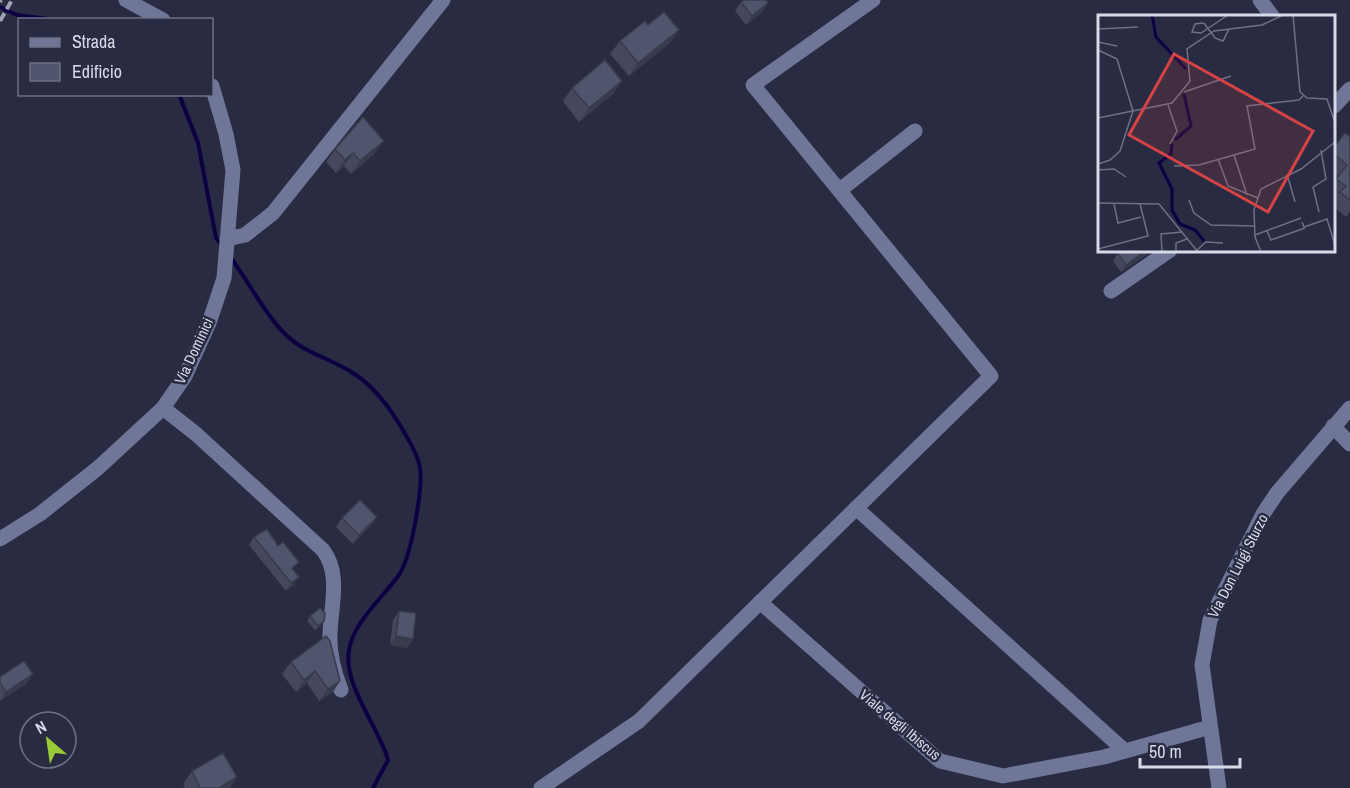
<svg xmlns="http://www.w3.org/2000/svg" width="1350" height="788" font-family="'Archivo Narrow',sans-serif">
  <style>
    .lines { fill: none; stroke-linecap: round; stroke-linejoin: round }
    .stream { stroke: #0c0043; stroke-width: 4 }
    .minor { stroke: #707698; stroke-width: 15 }
    .rail { stroke: #a0a3b3; stroke-width: 4; stroke-dasharray: 9 4.5; stroke-linecap: butt }
    .wall { fill: #45485d }
    .shaded-wall { fill: #383b4c }
    .building { fill: #50546c; stroke: #383b4c; stroke-width: 1.5 }
    .labels { text-anchor: middle; stroke-width: 5; stroke-linejoin: round; paint-order: stroke }
    .street-label { font-size: 15px; fill: #d7dae8; stroke: #282b41 }
    .inset-river { fill: none; stroke: #0c0043; stroke-width: 3 }
    .inset-road { fill: none; stroke: #6e7184; stroke-width: 1.5 }
    .view { fill: #d64345; fill-opacity: 0.15; stroke: #d64345; stroke-width: 3 }
    .inset-edge { fill: none; stroke: #d7dae8; stroke-width: 3 }
  </style>
  <rect width="100%" height="100%" fill="#282b41"/>
  <g class="lines">
    <g class="stream">
      <path d="M0,7L17,15L56,20"/>
      <path d="M179,94L198,143L216,238L221,244"/>
      <path d="M231,258C248,281 263,311 283,332C303,353 330,358 353,373C377,388 395,415 408,439C413,447 419,460 420,468C423,490 411,557 399,575C383,597 353,623 349,650C343,686 379,727 388,760L373,788"/>
    </g>
    <g class="minor">
      <path d="M126,0L163,20"/>
      <path d="M1260,0L1272,16"/>
      <path d="M1334,106L1350,89"/>
      <path d="M840,190L915,131"/>
      <path d="M227,239L245,235L273,213L443,0"/>
      <path d="M1111,291L1170,250"/>
      <path d="M163,408L196,434L323,550C341,574 331,605 330,634C329,652 334,672 341,690"/>
      <path d="M1333,426L1350,444"/>
      <path d="M856,508L1125,751"/>
      <path d="M0,539L40,514L98,468L163,408L185,376L209,323L224,278L233,170L226,134L212,86"/>
      <path d="M760,602L940,761L1003,776L1104,757L1210,727"/>
      <path d="M541,788L639,721L991,376L753,85L873,0"/>
      <path d="M1219,788L1202,665L1210,620L1263,514L1277,493L1350,408"/>
    </g>
    <g class="rail">
      <path d="M0,2L1,0"/>
      <path d="M0,21L12,0"/>
    </g>
  </g>
  <g class="wall">
    <path d="M741,2L768,3L762,12L746,25L735,11Z"/>
    <path d="M648,25L679,30L670,43L629,76L610,54L620,41Z"/>
    <path d="M622,81L613,94L579,122L563,101L572,88Z"/>
    <path d="M1350,137V212L1346,217L1334,207V202L1336,198L1334,196V183L1337,177L1334,174V147Z"/>
    <path d="M335,149L374,154L351,174L344,166L336,173L326,162Z"/>
    <path d="M1118,253H1149L1121,272L1113,261Z"/>
    <path d="M377,517L370,526L353,544L336,527L342,518Z"/>
    <path d="M254,537L293,570L294,585L286,591L249,545Z"/>
    <path d="M399,611L413,639L407,648L390,645L393,620Z"/>
    <path d="M310,616L324,621L321,625L315,630L307,621Z"/>
    <path d="M291,662L340,681L332,693L319,701L307,683L296,692L282,674Z"/>
    <path d="M0,677L27,683L0,701Z"/>
    <path d="M192,771L230,788H185L183,784Z"/>
  </g>
  <g class="shaded-wall">
    <path d="M768,3L762,12L746,25L752,16Z"/>
    <path d="M679,30L670,43L629,76L638,63Z"/>
    <path d="M622,81L613,94L579,122L589,108Z"/>
    <path d="M384,141L374,154L351,174L360,161Z"/>
    <path d="M353,153L344,166L336,173L345,160Z"/>
    <path d="M1147,250H1150L1149,253L1121,272L1126,265Z"/>
    <path d="M377,517L370,526L353,544L359,535Z"/>
    <path d="M299,577L294,585L286,591L291,583Z"/>
    <path d="M396,636L413,639L407,648L390,645Z"/>
    <path d="M315,671L307,683L296,692L304,680Z"/>
    <path d="M33,674L27,683L0,701L6,692Z"/>
    <path d="M340,681L332,693L319,701L328,689Z"/>
    <path d="M237,777L230,788H219Z"/>
  </g>
  <g class="building">
    <path d="M744,0H766L768,3L752,16L741,2Z"/>
    <path d="M664,12L679,30L638,63L620,41L645,21L648,25Z"/>
    <path d="M605,60L622,81L589,108L572,88Z"/>
    <path d="M363,117L384,141L360,161L353,153L345,160L335,149Z"/>
    <path d="M1345,133L1350,137V200L1340,192L1346,186L1336,179L1347,165L1334,154V147Z"/>
    <path d="M1122,250H1147L1126,265L1118,253Z"/>
    <path d="M360,500L377,517L359,535L342,518Z"/>
    <path d="M267,529L278,546L283,542L299,562L292,568L299,577L291,583L254,537Z"/>
    <path d="M320,608L325,613L324,621L318,626L310,616Z"/>
    <path d="M399,611L416,613L413,639L396,636Z"/>
    <path d="M326,636L330,641L340,681L328,689L315,671L304,680L291,662Z"/>
    <path d="M24,661L33,674L6,692L0,683V677Z"/>
    <path d="M223,753L237,777L219,788H200L192,771Z"/>
  </g>
  <g class="labels">
    <g class="street-label">
      <text transform="translate(194 351) rotate(-65)" y="5">Via Dominici</text>
      <text transform="translate(1238 566) rotate(-63)" y="5">Via Don Luigi Sturzo</text>
      <text transform="translate(900 725) rotate(40)" y="5">Viale degli Ibiscus</text>
    </g>
  </g>
  <g transform="translate(1098 15)">
    <rect width="237" height="237" fill="#282b41"/>
    <path class="inset-river" d="M54,0L58,22L88,54M77,125L93,111L86,79M74,128L73,139L61,148L74,174V195L82,209L97,215L106,226"/>
    <path class="inset-road" d="M130,0L103,18L94,17L97,9L104,8L107,9L108,11L115,20L117,23L125,26L131,14M195,0L202,77L209,83L229,84L237,108M0,14L40,12M0,27L19,31M0,35L19,44L35,96L22,136L12,145L0,149M86,77L133,61M70,90L79,116L72,129M0,103L74,88L92,66L89,34L116,16L164,10L185,0M136,140L149,180M120,144L130,171L160,183M76,151L101,150L157,134L149,91L201,85L205,81M0,155L16,154L28,162M189,159L197,187M91,185L96,198L113,210L156,211M0,188L61,189L100,237M16,189L20,208L43,202M221,197L215,172L228,164L223,135M204,207L206,212L229,204L237,230M169,216L173,225L207,213M157,220L203,203M0,234L50,221L42,189M99,235L108,227L125,228M64,237L63,219L84,217M78,237V228L89,224M163,237L157,222L156,195L163,174L203,154L237,127"/>
    <path class="view" d="M76,39L215,116L170,197L31,120Z"/>
    <rect width="237" height="237" class="inset-edge"/>
  </g>
  <rect x="18" y="18" width="195" height="78" fill="#282b41" stroke="#6e7184" stroke-width="1.5"/>
  <rect x="30" y="38" width="30" height="9" fill="#707698" stroke="#6e7184" stroke-width="1.5"/>
  <text x="72" y="48" font-size="18" fill="#d7dae8">Strada</text>
  <rect x="30" y="63" width="30" height="18" fill="#50546c" stroke="#6e7184" stroke-width="1.5"/>
  <text x="72" y="78" font-size="18" fill="#d7dae8">Edificio</text>
  <g transform="translate(48 740) rotate(331)"><circle r="28" fill="#282b41" stroke="#6e7184" stroke-width="1.5"/>
  <path d="M0-4.5L10 22L0 15L-10 22Z" fill="#99cb36"/>
  <text y="-9" font-size="16" font-weight="bold" text-anchor="middle" fill="#d7dae8">N</text>
  </g>
  <path d="M1140 758v9h100v-9" fill="none" stroke="#d7dae8" stroke-width="3"/>
  <text x="1149" y="758" font-size="18" fill="#d7dae8" stroke="#282b41" stroke-width="4.5" paint-order="stroke">50 m</text>
</svg>
